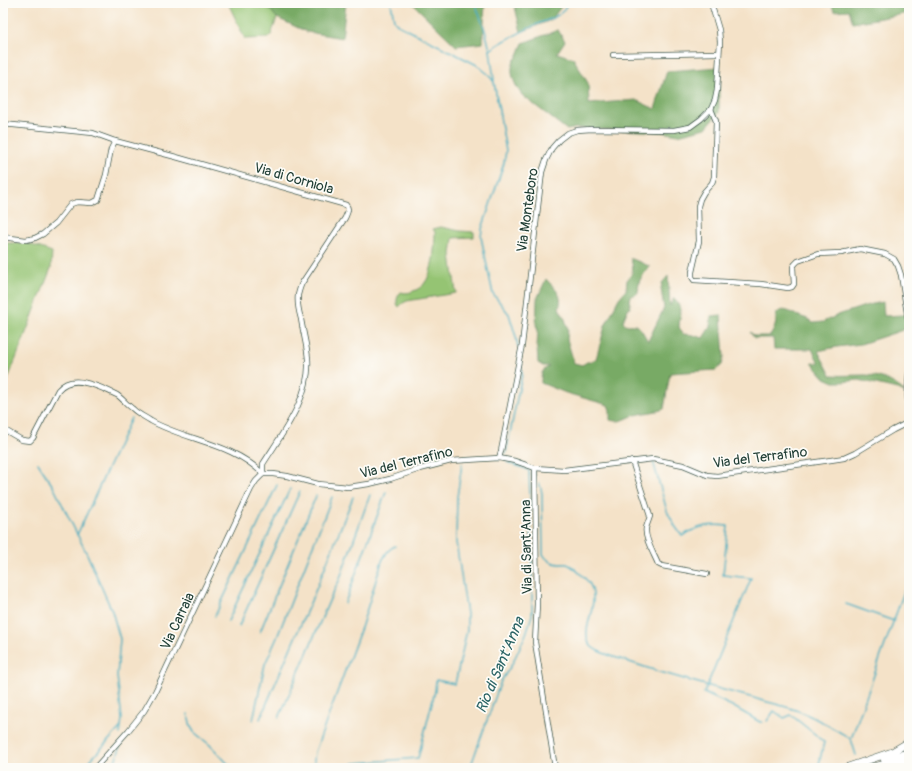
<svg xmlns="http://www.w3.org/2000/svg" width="912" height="771" font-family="Pangolin,sans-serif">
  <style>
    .green { fill: #95c473; stroke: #5a8054 }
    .forest { fill: #78aa65; stroke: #4c744c }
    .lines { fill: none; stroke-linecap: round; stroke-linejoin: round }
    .stream { stroke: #41acc0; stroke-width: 1.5 }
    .minor-casing { stroke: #3f564a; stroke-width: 6 }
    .trunk-casing { stroke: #3f564a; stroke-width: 8 }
    .minor { stroke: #fff; stroke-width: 4.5 }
    .trunk { stroke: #fff; stroke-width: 7 }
    .labels { text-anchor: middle; stroke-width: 3.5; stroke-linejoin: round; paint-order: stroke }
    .street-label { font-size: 14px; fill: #1f3d34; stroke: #fdfcf7 }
    .water-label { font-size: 15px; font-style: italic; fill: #2b6465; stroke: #fdfcf7 }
  </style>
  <rect width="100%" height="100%" fill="#fdfcf7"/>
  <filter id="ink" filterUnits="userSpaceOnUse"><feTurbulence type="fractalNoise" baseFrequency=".025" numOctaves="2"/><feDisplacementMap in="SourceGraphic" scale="8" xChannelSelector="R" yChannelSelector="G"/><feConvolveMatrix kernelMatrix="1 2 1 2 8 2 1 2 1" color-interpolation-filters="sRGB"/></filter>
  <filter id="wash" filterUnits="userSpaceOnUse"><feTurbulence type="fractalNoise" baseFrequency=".012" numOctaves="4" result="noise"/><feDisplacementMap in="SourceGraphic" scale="16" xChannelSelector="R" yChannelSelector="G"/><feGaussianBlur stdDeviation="0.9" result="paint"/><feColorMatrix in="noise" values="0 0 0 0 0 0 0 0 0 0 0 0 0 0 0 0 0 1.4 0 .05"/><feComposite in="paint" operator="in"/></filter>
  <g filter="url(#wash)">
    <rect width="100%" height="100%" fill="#f4e2c8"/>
    <g class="green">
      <path d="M228,3H265L277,18L271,35L268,38L245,39Z"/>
      <path d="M441,227L460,231L474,232V237L453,238L451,254L456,293L407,301L403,303L399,307C395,303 397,296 401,292C407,294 411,292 416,290C419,288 422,287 424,284C433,274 435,246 435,232L433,229Z"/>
      <path d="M3,241L8,243H26L52,252L51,268L3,392Z"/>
      <path d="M440,452L442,460L428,464L426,455Z"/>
    </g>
    <g class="forest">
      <path d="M265,3H346L342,38L307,32L277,18Z"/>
      <path d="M411,3H485L483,43L456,46L414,5Z"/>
      <path d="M514,3H564L551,20L521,32Z"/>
      <path d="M831,3H909V13L853,23L849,10L834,11Z"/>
      <path d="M558,30L565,41L557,53L573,58L588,83L589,104L636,100L655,109L667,71L719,67V112L706,128L678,135L661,132L577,128L567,130L523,96C516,88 509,74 513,63C514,60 517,58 518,55C520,51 521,47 523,43Z"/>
      <path d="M630,258L649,266L650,267C646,271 639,279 639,284C637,292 641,294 630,296L629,300L631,308L628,309L623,321L625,324C629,326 631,324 635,325C641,326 645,337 648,341L664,308L661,289L662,283L668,276L670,306L674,298L681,309L679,327L683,334L693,335L703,338L710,327L711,316L721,315L724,357L722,365L716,370L670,373L664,409C656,412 648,412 640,414C627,416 623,424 610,420V410L608,405L566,393L541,383C541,376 541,369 549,367L548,366H543L538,363L537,347L538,330L536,325L537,299L546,279C554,288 564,295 559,308L565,319L568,329L567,339L574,363L582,365L587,362L593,361L596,359L605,326L619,298L626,290L627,280C634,273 634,267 630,258Z"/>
      <path d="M883,302L884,316L903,315L909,312V328L861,344L837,347L818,351L831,375C842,376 854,375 865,375C879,375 895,382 905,392L897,389L859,380L842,382H834L825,378L812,363H819L812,349H774L773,338H754L750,332L755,336H770C775,329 777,321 776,314C783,306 791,313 799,316C806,319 806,317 813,323L823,322L838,315L868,305Z"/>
    </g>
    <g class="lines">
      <g class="stream">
        <path d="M391,3L394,20L398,25L477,65L488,74L494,82L506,151L504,163L482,229L481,237L493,294L509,314L516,337L518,347"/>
        <path d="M475,3L485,30L490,50L494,80"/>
        <path d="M490,50C505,39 523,31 540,23C545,21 550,20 555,17C560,14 566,9 567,3"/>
        <path d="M506,453L522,374L521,364"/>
        <path d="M653,461L667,511L675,526L682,536C699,526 708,524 728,526L723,575L751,578L750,581L704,693L732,706L760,722H762"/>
        <path d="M38,463L54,488L87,554L112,611L120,639L117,676L122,719L120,734"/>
        <path d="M539,483L541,488L542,494L543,554C546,560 553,564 560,564C563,564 567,563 569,565C574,567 586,579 589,583C603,603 576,633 592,647C597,652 607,654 614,657C629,662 645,667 660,672C691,681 722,690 754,698C769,703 786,706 801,712C818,719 835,729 851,739"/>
        <path d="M77,535L131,418"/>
        <path d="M345,603L386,492"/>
        <path d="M846,604L894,621"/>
        <path d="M215,616L277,485"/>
        <path d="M228,621L290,489"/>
        <path d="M239,626L300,491"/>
        <path d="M260,632L316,496"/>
        <path d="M188,714L191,727L194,732L210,745L232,768"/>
        <path d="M279,718L330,599L339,581L370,495"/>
        <path d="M260,719L317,587L353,497"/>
        <path d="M253,720L265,664L276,640L332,497"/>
        <path d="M767,721L774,711L784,718L791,715L821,739L824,742L819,764"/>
        <path d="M856,755L851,739L909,578"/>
        <path d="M83,768L121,727"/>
        <path d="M112,768L119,751L120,745"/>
        <path d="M315,768L314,760L315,752L362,625L382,561C386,554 388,549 395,546"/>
        <path d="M351,768L352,764L355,763L418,758L435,691L436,680L455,684L467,630V614L456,542L457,497L462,464"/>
        <path d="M470,768L501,681L512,664L526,634L532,615V554L529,471L526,469L507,462"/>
      </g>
    </g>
  </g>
  <g filter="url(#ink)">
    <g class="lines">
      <g class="minor-casing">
        <g id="minor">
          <path d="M613,55L719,53"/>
          <path d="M711,109L716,121L714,177L712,183L704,192L700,199L698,206L699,241L692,272V277L694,280L761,284L788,288L792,287L794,284L793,267L795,264L798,261L818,254L841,253L860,249L885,254L894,259L898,266L901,275L909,326"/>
          <path d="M3,124L93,133L115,141"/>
          <path d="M3,237L26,240L35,238L43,234L56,223L71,204L77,202L92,203L98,200L106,175L111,149L115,141L176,157L346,205C350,209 347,213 345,218L302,283C300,287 299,291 298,295C297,303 299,312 301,319C303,332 307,346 308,359C311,396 282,434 263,464V474"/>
          <path d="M909,372C908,384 906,396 909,408"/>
          <path d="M3,429L22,440L30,441L33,438L58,390C65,382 75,380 86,383C96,385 107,390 117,395C123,399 127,405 133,409C138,414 145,417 151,421C187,441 233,443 263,474H273L287,476L318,484L348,487L369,484L390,479L420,469L451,461L499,458L515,461L535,468L564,470L653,459L683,465L707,475L717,476L831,460L844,458L855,453L893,430L909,422"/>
          <path d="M499,458L501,451L522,345L542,172L546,160L552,148L559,140L568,133L577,130L592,129L674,130L690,127L701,119L711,109L715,100L717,90L720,42L719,30L711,3"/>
          <path d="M632,461L650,516C649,520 647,524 646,528C644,538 654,554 658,564L662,566L707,574"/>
          <path d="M535,468L537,604L535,642L555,768"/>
          <path d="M95,768L128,731L144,711L155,692L251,489L256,481L263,474"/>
        </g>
      </g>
      <g class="trunk-casing">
        <g id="trunk">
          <path d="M884,759L909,753"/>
          <path d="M845,768L892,752L909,742"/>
          <path d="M869,768L909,759"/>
        </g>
      </g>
      <use href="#minor" class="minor"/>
      <use href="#trunk" class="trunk"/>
    </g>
  </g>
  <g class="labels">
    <g class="street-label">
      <text transform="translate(294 178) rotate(16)" y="5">Via di Corniola</text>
      <text transform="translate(527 210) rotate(-82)" y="5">Via Monteboro</text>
      <text transform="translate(760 457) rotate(-7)" y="5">Via del Terrafino</text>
      <text transform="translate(406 462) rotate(-14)" y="5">Via del Terrafino</text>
      <text transform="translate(526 547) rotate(-91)" y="5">Via di Sant'Anna</text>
      <text transform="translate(177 621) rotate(-65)" y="5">Via Carraia</text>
    </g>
    <g class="water-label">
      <text transform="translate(500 665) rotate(-67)" y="5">Rio di Sant'Anna</text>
    </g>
  </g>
  <rect width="912" height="771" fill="none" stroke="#fdfcf7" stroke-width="16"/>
</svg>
